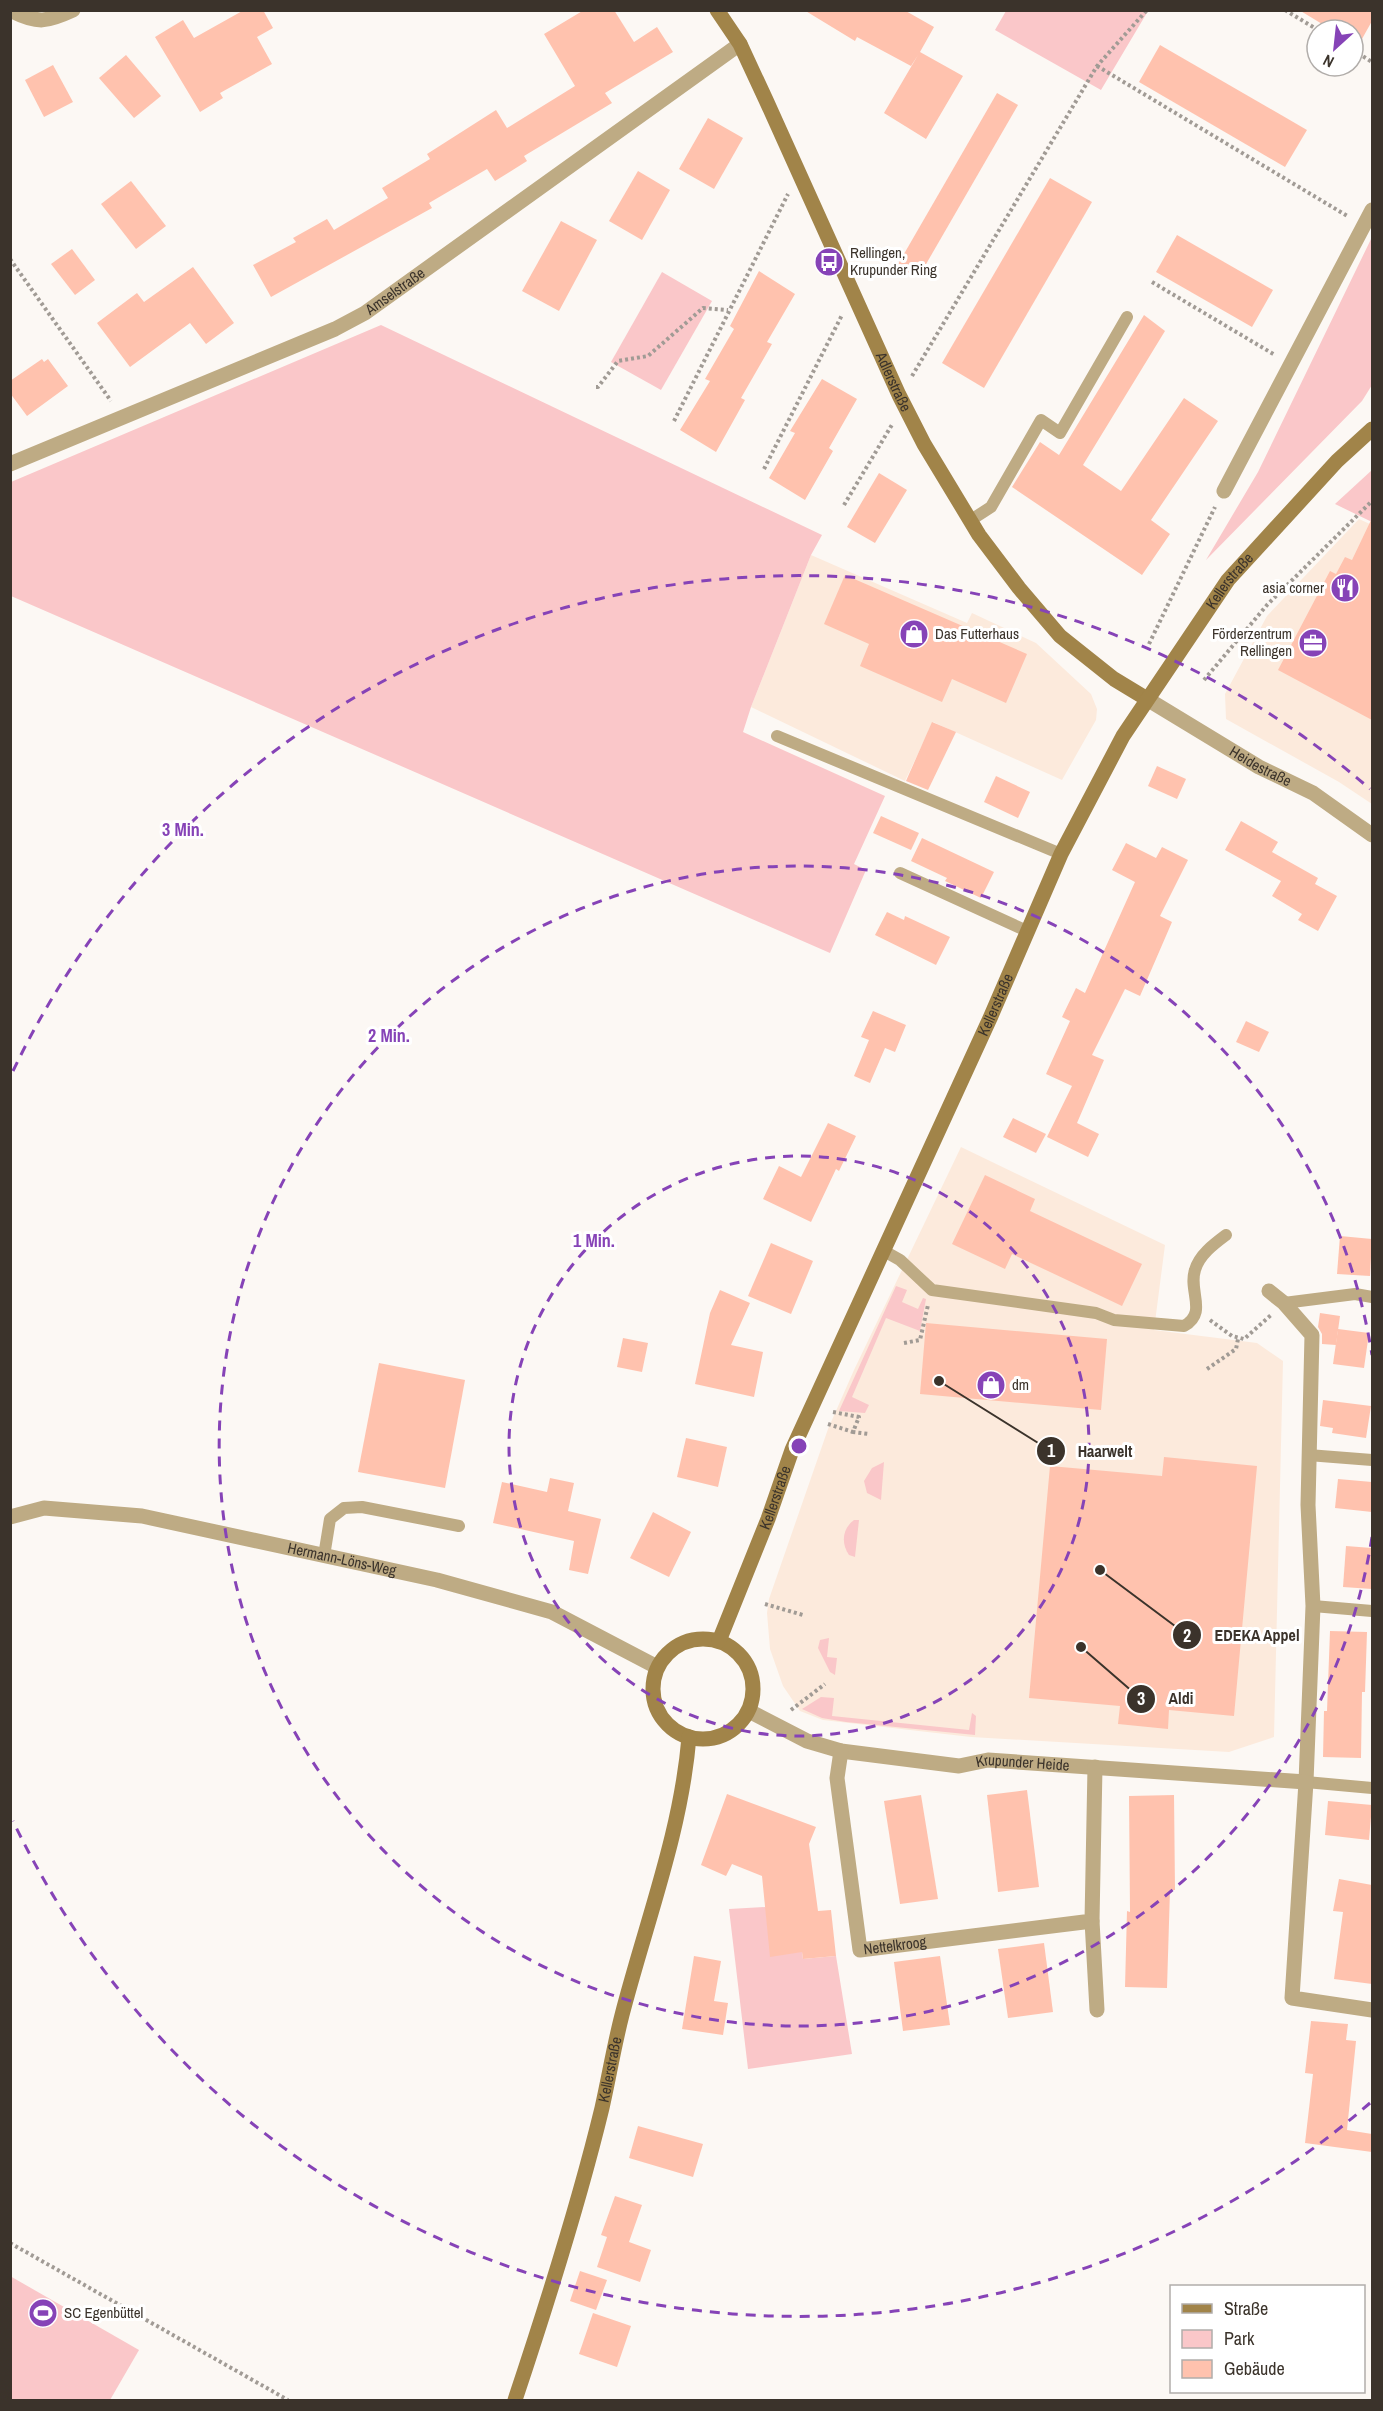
<svg xmlns="http://www.w3.org/2000/svg" width="1383" height="2411" font-family="'Archivo Narrow',sans-serif">
  <style>
    .built { fill: #fceadc }
    .green { fill: #fac7c9 }
    .building { fill: #ffc2ae }
    .lines { fill: none; stroke-linecap: round; stroke-linejoin: round }
    .path { stroke: #a19b95; stroke-width: 4; stroke-dasharray: 3 3; stroke-linecap: butt }
    .lane { stroke: #beab84; stroke-width: 12 }
    .street { stroke: #beab84; stroke-width: 15 }
    .secondary { stroke: #a18449; stroke-width: 15 }
    .ring { fill: none; stroke: #8643b7; stroke-width: 3; stroke-dasharray: 10 8 }
    .labels { text-anchor: middle; stroke-width: 6; stroke-linejoin: round; paint-order: stroke }
    .poi-label { font-size: 15px; fill: #3b332b; stroke: #fff; text-anchor: start }
    .street-label { font-size: 15px; fill: #3b332b; stroke: #fff }
    .centre { fill: #8643b7; stroke: #fff; stroke-width: 3 }
    .ring-label { font-size: 18px; text-anchor: middle; font-weight: bold; fill: #8643b7; stroke: #fff; stroke-width: 6; stroke-linejoin: round; paint-order: stroke }
    .leader { fill: none; stroke: #3b332b; stroke-width: 2 }
    .callout-dot { fill: #3b332b; stroke: #fff; stroke-width: 2 }
    .mark-label { font-size: 18px; text-anchor: middle; font-weight: bold; fill: #fff }
    .callout-label { font-size: 16px; text-anchor: middle; font-weight: bold; fill: #3b332b; stroke: #fff; stroke-width: 6; stroke-linejoin: round; paint-order: stroke }
  </style>
  <rect width="100%" height="100%" fill="#fcf8f4"/>
  <g class="built">
    <path d="M1359,519L1372,525V804L1339,782L1226,719L1225,694L1267,616Z"/>
    <path d="M811,555L967,623L972,613L1036,643L1091,694L1097,709L1096,720L1062,780L933,722L905,781L751,707Z"/>
    <path d="M961,1147L1165,1245L1154,1330L1257,1343L1283,1361L1274,1737L1229,1752L971,1737L823,1720L800,1711L783,1686L770,1649L767,1613L769,1599L828,1429L854,1370Z"/>
  </g>
  <g class="green">
    <path d="M1006,11V10L1148,11L1101,90L995,30Z"/>
    <path d="M1372,237V385L1362,401L1206,560L1258,472Z"/>
    <path d="M662,272L712,301L661,390L611,362Z"/>
    <path d="M381,325L822,535L811,555L751,707L743,732L885,796L854,864L866,870L830,953L11,596V482Z"/>
    <path d="M1372,470V522L1335,504Z"/>
    <path d="M896,1286L907,1290L902,1302L918,1309L923,1298L926,1299L920,1331L886,1318L852,1397L869,1405L865,1413L839,1411Z"/>
    <path d="M884,1462L881,1500L867,1493L864,1481L872,1468Z"/>
    <path d="M854,1520H859L855,1557L849,1555C841,1543 842,1529 854,1520Z"/>
    <path d="M829,1638L827,1657L837,1658L835,1675L830,1672L818,1648L820,1640Z"/>
    <path d="M821,1697L834,1698L832,1716L969,1730L972,1713L976,1716L975,1735L846,1722L822,1718L802,1709Z"/>
    <path d="M765,1907L802,1952L803,1959L836,1956L852,2054L748,2069L729,1909Z"/>
    <path d="M10,2276L139,2350L110,2400H11Z"/>
  </g>
  <g class="building">
    <path d="M244,10H263L273,28L257,37L272,64L220,93L223,98L200,112L155,37L183,20L194,38Z"/>
    <path d="M584,10H614L634,42L657,27L673,52L605,93L612,103L524,156L527,161L495,181L487,169L429,203L432,208L271,297L253,265L296,242L293,238L327,219L334,230L388,198L382,188L430,159L427,154L496,110L507,128L575,86L544,34Z"/>
    <path d="M804,10H904L934,27L920,52L963,76L926,139L884,113L918,55L911,66L857,37L855,41Z"/>
    <path d="M1299,10H1372V21L1353,55V30H1332Z"/>
    <path d="M1160,45L1307,130L1285,167L1139,82Z"/>
    <path d="M126,55L161,96L134,118L99,78Z"/>
    <path d="M53,65L73,102L44,117L25,80Z"/>
    <path d="M997,93L1018,105L918,278L897,266Z"/>
    <path d="M708,118L743,138L714,189L679,169Z"/>
    <path d="M638,171L670,190L642,240L609,221Z"/>
    <path d="M1050,178L1092,202L984,388L942,363Z"/>
    <path d="M131,181L166,226L136,249L101,204Z"/>
    <path d="M561,221L597,240L559,311L522,291Z"/>
    <path d="M1177,235L1273,290L1252,327L1156,272Z"/>
    <path d="M72,249L95,280L75,295L51,264Z"/>
    <path d="M193,267L234,323L206,344L190,323L130,367L97,323L137,293L144,302Z"/>
    <path d="M759,271L795,294L767,342L772,344L741,398L745,400L716,452L680,430L710,381L705,379L734,329L730,326Z"/>
    <path d="M1144,315L1165,331L1083,465L1121,491L1184,398L1218,421L1151,520L1170,534L1142,575L1012,487L1040,442L1059,455Z"/>
    <path d="M42,359L44,362L48,359L68,386L27,416L10,393V381Z"/>
    <path d="M822,379L857,399L829,448L833,451L805,500L769,478L795,433L790,431Z"/>
    <path d="M879,473L907,490L875,543L847,527Z"/>
    <path d="M1372,518V720L1278,670L1330,571L1336,574L1345,557L1352,560Z"/>
    <path d="M845,575L1027,654L1006,703L952,679L942,702L860,666L869,644L824,624Z"/>
    <path d="M932,722L956,732L928,790L906,781Z"/>
    <path d="M1157,766L1186,779L1177,799L1148,786Z"/>
    <path d="M996,776L1030,792L1018,818L984,802Z"/>
    <path d="M881,816L919,833L911,850L873,833Z"/>
    <path d="M1241,821L1278,842L1272,852L1318,878L1315,884L1337,896L1318,931L1298,920L1302,914L1272,896L1281,881L1225,850Z"/>
    <path d="M922,838L994,872L981,898L945,881L947,878L911,861Z"/>
    <path d="M1126,843L1156,858L1162,847L1188,860L1160,916L1172,922L1140,996L1125,989L1092,1055L1104,1060L1077,1123L1099,1134L1088,1157L1047,1137L1072,1086L1046,1074L1070,1021L1062,1017L1076,988L1085,993L1135,882L1112,870Z"/>
    <path d="M887,912L904,920L905,916L950,937L936,965L875,935Z"/>
    <path d="M873,1011L906,1025L895,1052L885,1048L870,1083L854,1076L869,1040L861,1037Z"/>
    <path d="M1246,1021L1269,1032L1259,1052L1236,1042Z"/>
    <path d="M1013,1118L1046,1134L1036,1153L1003,1137Z"/>
    <path d="M828,1123L856,1136L839,1171L836,1169L811,1222L763,1199L779,1166L801,1177Z"/>
    <path d="M985,1175L1035,1199L1030,1211L1142,1264L1122,1306L1012,1254L1005,1269L952,1244Z"/>
    <path d="M1340,1236L1372,1239L1370,1276L1337,1274Z"/>
    <path d="M771,1243L813,1261L791,1314L748,1296Z"/>
    <path d="M720,1290L750,1303L731,1345L763,1352L754,1397L695,1384L710,1313Z"/>
    <path d="M1320,1313L1340,1316L1336,1345L1322,1344V1334L1318,1327Z"/>
    <path d="M926,1323L1107,1339L1101,1410L920,1394Z"/>
    <path d="M1338,1329L1369,1333L1364,1368L1333,1364Z"/>
    <path d="M623,1338L648,1343L642,1372L617,1367Z"/>
    <path d="M379,1363L465,1380L445,1488L358,1472Z"/>
    <path d="M1323,1400L1371,1406L1366,1438L1332,1433L1333,1428L1320,1426Z"/>
    <path d="M686,1438L727,1447L718,1487L677,1477Z"/>
    <path d="M1164,1457L1257,1466L1234,1716L1169,1710L1168,1729L1118,1724L1120,1706L1029,1698L1050,1466L1162,1476Z"/>
    <path d="M550,1478L574,1483L568,1511L601,1519L588,1574L569,1570L574,1541L493,1523L502,1482L547,1492Z"/>
    <path d="M1338,1479L1372,1482V1512L1335,1508Z"/>
    <path d="M653,1512L691,1532L669,1577L630,1558Z"/>
    <path d="M1346,1546L1372,1548V1589L1343,1587Z"/>
    <path d="M1330,1631L1367,1632L1365,1692H1362L1361,1758L1323,1757L1324,1711H1327Z"/>
    <path d="M1027,1790L1039,1887L998,1892L987,1795Z"/>
    <path d="M727,1794L816,1827L809,1844L818,1911L831,1910L836,1956L803,1959L802,1952L770,1957L762,1876L732,1864L726,1876L701,1865Z"/>
    <path d="M921,1795L938,1899L900,1904L884,1801Z"/>
    <path d="M1174,1795L1175,1890H1170L1167,1988L1125,1987L1127,1911L1130,1912L1129,1796Z"/>
    <path d="M1328,1801L1372,1805L1369,1840L1325,1835Z"/>
    <path d="M1339,1879L1372,1885V1984L1334,1979L1343,1912L1333,1911Z"/>
    <path d="M1044,1943L1053,2012L1008,2018L998,1949Z"/>
    <path d="M694,1956L721,1961L714,2001L728,2003L723,2035L682,2029Z"/>
    <path d="M940,1956L950,2025L903,2031L894,1962Z"/>
    <path d="M1311,2021L1348,2024L1346,2040L1356,2041L1347,2130L1372,2134V2152L1305,2143L1313,2074L1305,2073Z"/>
    <path d="M638,2126L703,2144L693,2177L629,2158Z"/>
    <path d="M615,2196L642,2205L629,2242L651,2250L640,2282L597,2267L607,2237L601,2235Z"/>
    <path d="M580,2271L607,2280L596,2310L570,2301Z"/>
    <path d="M593,2313L631,2326L617,2367L579,2354Z"/>
  </g>
  <g class="lines">
    <g class="path">
      <path d="M1285,10L1318,30"/>
      <path d="M1353,50L1372,62"/>
      <path d="M1097,66L1349,217"/>
      <path d="M10,259L111,401"/>
      <path d="M1152,282L1275,355"/>
      <path d="M912,376L1097,66L1147,10"/>
      <path d="M596,387H598L618,361L648,356L703,308L728,310"/>
      <path d="M674,421L788,194"/>
      <path d="M764,469L842,315"/>
      <path d="M844,505L893,423"/>
      <path d="M1149,644L1215,507"/>
      <path d="M1204,680L1267,605L1372,501"/>
      <path d="M1210,1320L1232,1336L1244,1339L1271,1315"/>
      <path d="M904,1343L920,1340L928,1305"/>
      <path d="M1207,1369L1236,1349L1238,1339"/>
      <path d="M833,1412L859,1417L853,1432L869,1434"/>
      <path d="M828,1424L853,1432"/>
      <path d="M765,1604L803,1615"/>
      <path d="M791,1710L825,1684"/>
      <path d="M10,2243L288,2400"/>
    </g>
    <g class="lane">
      <path d="M971,520L991,507L1041,420L1060,433L1127,317"/>
      <path d="M777,736L1061,854"/>
      <path d="M900,873L1027,931"/>
      <path d="M884,1251L900,1260L932,1290L1096,1313L1114,1320L1184,1326C1208,1313 1188,1291 1195,1270C1199,1255 1214,1244 1226,1235"/>
      <path d="M1284,1303L1355,1294L1372,1297"/>
      <path d="M1308,1455L1372,1460"/>
      <path d="M324,1556L330,1519L344,1508L362,1507L459,1526"/>
      <path d="M1313,1606L1372,1611"/>
      <path d="M1306,1782L1372,1788"/>
    </g>
    <g class="street">
      <path d="M12,11C38,24 47,22 73,10"/>
      <path id="s1" d="M10,464L335,329L365,313L740,44"/>
      <path d="M1224,491L1372,210"/>
      <path id="s2" d="M1147,699L1259,767L1313,793L1372,835"/>
      <path d="M1269,1291L1284,1303L1312,1335L1308,1505L1313,1606L1306,1782"/>
      <path id="s3" d="M10,1517L44,1508L142,1516L437,1580L552,1612L657,1667"/>
      <path id="s4" d="M749,1711L807,1741L841,1751L959,1766L988,1760L1306,1782L1292,1998L1372,2010"/>
      <path id="s5" d="M841,1751L837,1778L860,1950L1092,1921L1095,1767"/>
      <path d="M1092,1921L1097,2010"/>
    </g>
    <g class="secondary">
      <path id="s6" d="M717,10L740,44L766,100L899,395L924,444L979,535L1019,588L1060,636L1114,679L1147,699"/>
      <circle cx="703" cy="1689" r="50"/>
      <path id="s7" d="M719,1641L768,1519L792,1450L991,1016L1061,854L1123,736L1228,580L1337,461L1372,429"/>
      <path id="s8" d="M515,2400C547,2304 578,2207 602,2108C609,2077 614,2046 622,2015C646,1922 681,1833 689,1737"/>
    </g>
  </g>
  <g class="ring">
    <circle cx="799" cy="1446" r="290"/>
    <path d="M1372 1537A580 580 0 1 1 1372 1355"/>
    <path d="M1370 2103A871 871 0 0 1 13 1821M13 1071A871 871 0 0 1 1370 789"/>
  </g>
  <defs>
    <g id="bus-disc" transform="scale(1.5)"><circle r="9.5" fill="#8643b7" stroke="#fff"/><path d="M-5-6H5V4H4V6H2V4H-2V6H-4V4H-5ZM-3.5-4V0h7V-4ZM-3.5 1.2v1.5H-2V1.2ZM2 1.2v1.5H3.5V1.2Z" fill="#fff"/></g>
    <g id="restaurant-disc" transform="scale(1.5)"><circle r="9.5" fill="#8643b7" stroke="#fff"/><path d="M-5-6h1v4h1v-4h1v4h1v-4h1v5L-1.5 .5V6h-2V.5L-5-1ZM5-6V6H3V1.5H1.5Q1.5-4 5-6Z" fill="#fff"/></g>
    <g id="shop-disc" transform="scale(1.5)"><circle r="9.5" fill="#8643b7" stroke="#fff"/><path d="M-5-2.5h2.3a2.7 3.5 0 0 1 5.4 0H5L5.5 6h-11ZM-1.5-2.5h3a1.5 2.3 0 0 0-3 0Z" fill="#fff"/></g>
    <g id="office-disc" transform="scale(1.5)"><circle r="9.5" fill="#8643b7" stroke="#fff"/><path d="M-6-3h4V-5.5h4V-3h4V5H-6ZM-1-4.5V-3h2v-1.5ZM-6 0V1H6V0Z" fill="#fff"/></g>
    <g id="stadium-disc" transform="scale(1.5)"><circle r="9.5" fill="#8643b7" stroke="#fff"/><path d="M0-5a6.5 5 0 1 0 0 10a6.5 5 0 1 0 0-10ZM-3.5-1.8h7v3.6h-7Z" fill="#fff"/></g>
  </defs>
  <g fill-rule="evenodd">
    <use href="#bus-disc" x="829" y="262"/>
    <use href="#restaurant-disc" x="1345" y="588"/>
    <use href="#shop-disc" x="914" y="634"/>
    <use href="#office-disc" x="1313" y="643"/>
    <use href="#shop-disc" x="991" y="1385"/>
    <use href="#stadium-disc" x="43" y="2313"/>
  </g>
  <g class="labels">
    <g class="poi-label">
      <text x="850" y="258">Rellingen,<tspan x="850" dy="17">Krupunder Ring</tspan></text>
      <text x="1324" y="593" text-anchor="end">asia corner</text>
      <text x="935" y="639">Das Futterhaus</text>
      <text x="1292" y="639" text-anchor="end">Förderzentrum<tspan x="1292" dy="17">Rellingen</tspan></text>
      <text x="1012" y="1390">dm</text>
      <text x="64" y="2318">SC Egenbüttel</text>
    </g>
    <g class="street-label">
      <text dy="5" stroke="none"><textPath href="#s1" startOffset="423">Amselstraße</textPath></text>
      <text dy="5" stroke="none"><textPath href="#s6" startOffset="412">Adlerstraße</textPath></text>
      <text dy="5" stroke="none"><textPath href="#s7" startOffset="1180">Kellerstraße</textPath></text>
      <text dy="5" stroke="none"><textPath href="#s2" startOffset="132">Heidestraße</textPath></text>
      <text dy="5" stroke="none"><textPath href="#s7" startOffset="694">Kellerstraße</textPath></text>
      <text dy="5" stroke="none"><textPath href="#s7" startOffset="154">Kellerstraße</textPath></text>
      <text dy="5" stroke="none"><textPath href="#s3" startOffset="338">Hermann-Löns-Weg</textPath></text>
      <text dy="5" stroke="none"><textPath href="#s4" startOffset="284">Krupunder Heide</textPath></text>
      <text dy="5" stroke="none"><textPath href="#s5" startOffset="236">Nettelkroog</textPath></text>
      <text dy="5" stroke="none"><textPath href="#s8" startOffset="344">Kellerstraße</textPath></text>
    </g>
  </g>
  <circle cx="799" cy="1446" r="9" class="centre"/>
  <g class="ring-label">
    <text x="183" y="836">3 Min.</text>
    <text x="389" y="1042">2 Min.</text>
    <text x="594" y="1247">1 Min.</text>
  </g>
  <path class="leader" d="M939 1381L1051 1451M1100 1570L1187 1635M1081 1647L1141 1699"/>
  <g class="callout-dot">
    <circle cx="939" cy="1381" r="6"/>
    <circle cx="1100" cy="1570" r="6"/>
    <circle cx="1081" cy="1647" r="6"/>
    <circle cx="1051" cy="1451" r="15"/>
    <circle cx="1187" cy="1635" r="15"/>
    <circle cx="1141" cy="1699" r="15"/>
  </g>
  <g class="mark-label">
    <text x="1051" y="1457">1</text>
    <text x="1187" y="1642">2</text>
    <text x="1141" y="1705">3</text>
  </g>
  <g class="callout-label">
    <text x="1105" y="1457">Haarwelt</text>
    <text x="1257" y="1641">EDEKA Appel</text>
    <text x="1181" y="1704">Aldi</text>
  </g>
  <rect width="1383" height="2411" fill="none" stroke="#3b332b" stroke-width="24"/>
  <rect x="1170" y="2285" width="195" height="108" fill="#ffffff" stroke="#b1adaa" stroke-width="1.5"/>
  <rect x="1182" y="2304" width="30" height="9" fill="#a18449" stroke="#b1adaa" stroke-width="1.5"/>
  <text x="1224" y="2315" font-size="18" fill="#3b332b">Straße</text>
  <rect x="1182" y="2330" width="30" height="18" fill="#fac7c9" stroke="#b1adaa" stroke-width="1.5"/>
  <text x="1224" y="2345" font-size="18" fill="#3b332b">Park</text>
  <rect x="1182" y="2360" width="30" height="18" fill="#ffc2ae" stroke="#b1adaa" stroke-width="1.5"/>
  <text x="1224" y="2375" font-size="18" fill="#3b332b">Gebäude</text>
  <g transform="translate(1335 48) rotate(207)"><circle r="28" fill="#ffffff" stroke="#b1adaa" stroke-width="1.5"/>
  <path d="M0-4.5L10 22L0 15L-10 22Z" fill="#8643b7"/>
  <text y="-9" font-size="16" font-weight="bold" text-anchor="middle" fill="#3b332b">N</text>
  </g>
</svg>
